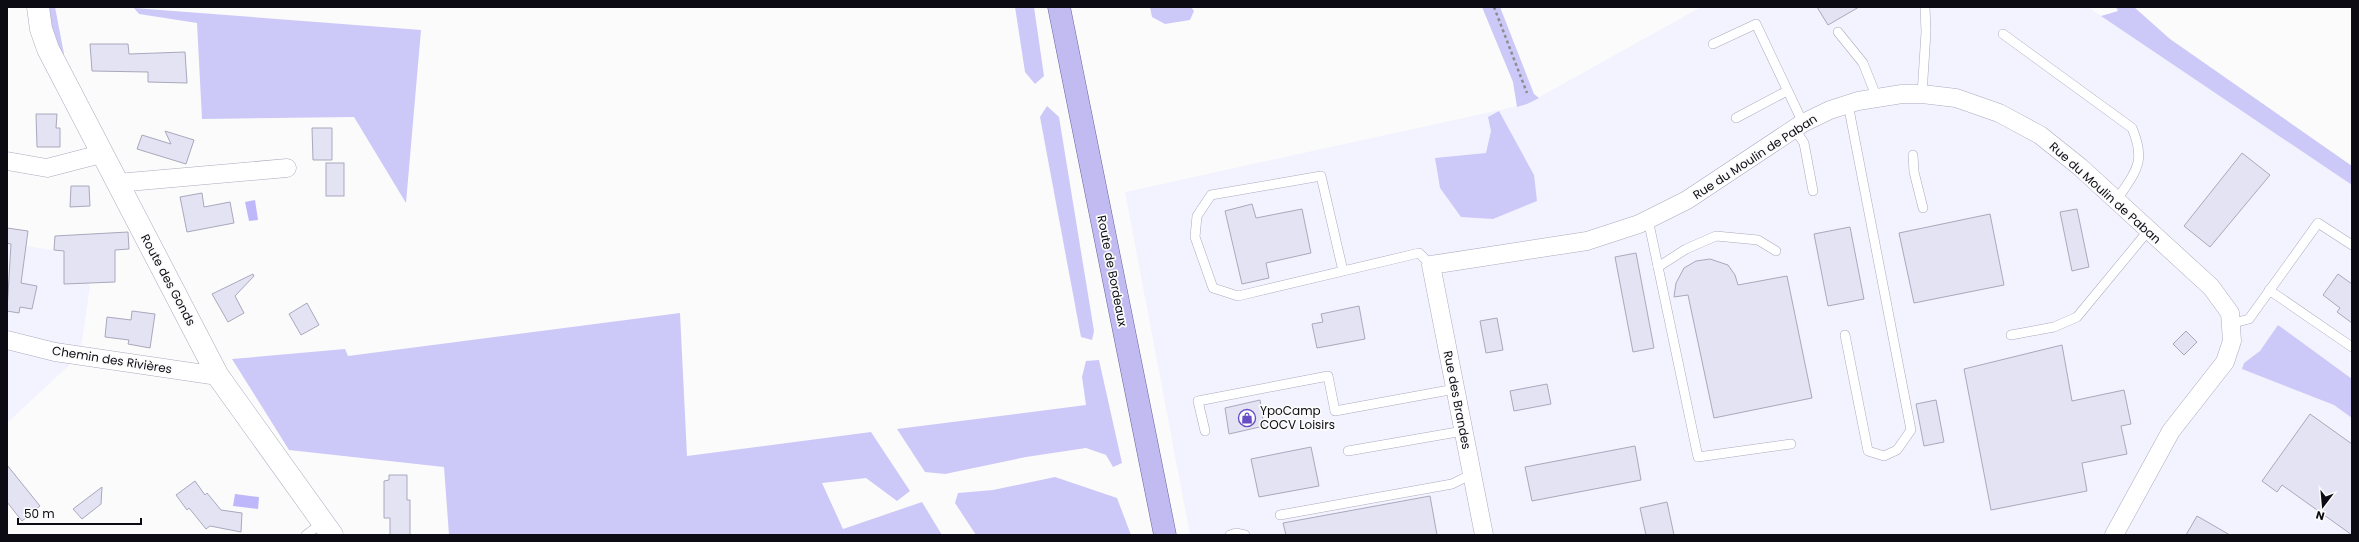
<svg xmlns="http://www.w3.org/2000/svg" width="2359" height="542" font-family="Poppins,sans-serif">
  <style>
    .built { fill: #f3f3ff }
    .green { fill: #ccc9f9 }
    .water { fill: #beb8fb }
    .building { fill: #e4e3f4; stroke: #a9a8bd }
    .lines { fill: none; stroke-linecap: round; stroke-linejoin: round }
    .lane-casing { stroke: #abaabf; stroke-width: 10 }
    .street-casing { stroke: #abaabf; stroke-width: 19 }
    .secondary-casing { stroke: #abaabf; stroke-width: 23 }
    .primary-casing { stroke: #67609e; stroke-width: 23 }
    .path { stroke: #8d8c90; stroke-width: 2.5; stroke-dasharray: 3 3; stroke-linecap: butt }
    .lane { stroke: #fff; stroke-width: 9 }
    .street { stroke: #fff; stroke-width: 18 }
    .secondary { stroke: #fff; stroke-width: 22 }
    .primary { stroke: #c1bbf2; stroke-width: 22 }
    .labels { text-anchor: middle; stroke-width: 3.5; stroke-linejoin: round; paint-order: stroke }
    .street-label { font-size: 12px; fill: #0c0b13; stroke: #fbfbfb }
    .poi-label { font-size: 12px; fill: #0c0b13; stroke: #fbfbfb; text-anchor: start }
  </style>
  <rect width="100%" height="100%" fill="#fbfbfb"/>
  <g class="built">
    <path d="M1701,7H2088L2259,122L2352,174V535H1190L1125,192L1527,104Z"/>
    <path d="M7,243L66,252L90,286L80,355L7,423Z"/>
  </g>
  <g class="green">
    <path d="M38,7H55L64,54L54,60Z"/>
    <path d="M1015,7H1034L1044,76L1035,84L1025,72Z"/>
    <path d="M1150,7H1191L1194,11L1190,20L1165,24L1152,17Z"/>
    <path d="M1482,7H1500L1534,94L1539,98L1527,104L1517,107L1513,82Z"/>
    <path d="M2116,7H2134L2170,39L2352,166V185L2101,16L2118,11Z"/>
    <path d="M134,8L421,30L406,203L354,117L202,119L197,23L139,14Z"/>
    <path d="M1047,106L1059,117L1094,331L1092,340L1081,337L1040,117Z"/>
    <path d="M1499,111L1534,175L1537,201L1493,219L1461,217L1440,188L1435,158L1486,153L1491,131L1488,117Z"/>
    <path d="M680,313L687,456L871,432L910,491L897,501L866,478L822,483L843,529L922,502L942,535H449L444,467L289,450L232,359L345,349L348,356Z"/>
    <path d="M2278,325L2352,379V418L2334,405L2242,369L2244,363L2260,351Z"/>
    <path d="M1099,360L1122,463L1113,467L1106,455L1086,448L1026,457L945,474L925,472L897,429L1086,405L1082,377L1086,361Z"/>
    <path d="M1055,477L1117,498L1131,535H976L955,503L958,493L993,490Z"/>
  </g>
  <g class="water">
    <path d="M255,200L258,220L249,221L245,202Z"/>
    <path d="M235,494L259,497L258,509L233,506Z"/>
  </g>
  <g class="building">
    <path d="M1817,7H1859L1828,25Z"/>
    <path d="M90,44H128L129,54L185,52L187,83L148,82V72L92,71Z"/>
    <path d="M36,114H57L56,128H60V147H37Z"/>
    <path d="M312,128H332V160H313Z"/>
    <path d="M165,131L194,140L186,164L137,149L142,135L171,144Z"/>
    <path d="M2242,153L2270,175L2210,247L2184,226Z"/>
    <rect x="326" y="163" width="18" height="33"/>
    <path d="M71,186H89L90,206L70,207Z"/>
    <path d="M202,193L204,207L230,202L234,223L187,232L180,197Z"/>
    <path d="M1252,204L1256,218L1302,209L1311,253L1266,263L1269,278L1242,284L1225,211Z"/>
    <path d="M2077,209L2089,267L2072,271L2060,212Z"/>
    <path d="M1990,214L2004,285L1914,303L1899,233Z"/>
    <path d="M1850,227L1864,299L1828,306L1814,234Z"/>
    <path d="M7,228L28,231L21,283L37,286L32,309L20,307L19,313L7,311L11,244L7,243Z"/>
    <path d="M128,232L129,249L115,250V282L64,284V251L54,250L55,236Z"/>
    <path d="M1636,253L1654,348L1633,352L1615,257Z"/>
    <path d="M1710,259L1728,265L1735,275L1738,285L1787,276L1812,398L1714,418L1688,295L1674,297L1676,283L1684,268L1696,261Z"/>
    <path d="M253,274L254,276L235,296L244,313L228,322L212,294Z"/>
    <path d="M2338,274L2352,284V323L2337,312L2340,308L2323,295Z"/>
    <path d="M307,303L319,325L301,335L289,314Z"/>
    <path d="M1359,306L1365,339L1317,348L1312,324L1323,322L1321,314Z"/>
    <path d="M132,311L155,314L150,348L128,344L129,340L105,337L107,317L131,320Z"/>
    <path d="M1497,318L1503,350L1486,353L1480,321Z"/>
    <path d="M2186,331L2197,342L2184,355L2173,344Z"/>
    <path d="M2062,345L2072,401L2124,390L2131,424L2121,426L2127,454L2082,463L2087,491L1991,510L1964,369Z"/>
    <path d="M1547,384L1551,404L1514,411L1510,391Z"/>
    <path d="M1260,400L1264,426L1229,434L1225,408Z"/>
    <path d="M1936,400L1944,442L1924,446L1916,404Z"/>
    <path d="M2310,414L2352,444V535L2282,485L2277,492L2262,481Z"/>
    <path d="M1635,446L1641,480L1532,501L1525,467Z"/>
    <path d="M1311,447L1319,486L1259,497L1251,459Z"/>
    <path d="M7,465L40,506L22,521L7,502Z"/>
    <path d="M389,475H407V500H410V535H390V518H384V481L389,480Z"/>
    <path d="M195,481L205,495L207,493L221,510L242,513L241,532L210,526L206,529L189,508L187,510L176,495Z"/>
    <path d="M102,487L101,504L82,519L73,509Z"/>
    <path d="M1430,496L1437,535H1286L1283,523Z"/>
    <path d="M1667,502L1674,535H1646L1640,508Z"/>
    <path d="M2197,516L2230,535H2186Z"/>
  </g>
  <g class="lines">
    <g class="lane-casing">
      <g id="lane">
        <path d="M1838,32L1863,63L1877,98"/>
        <path d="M2003,34L2132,128C2147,163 2135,172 2116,201"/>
        <path d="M1713,44L1756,24L1803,123"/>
        <path d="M1922,94L1926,32L1925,7"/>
        <path d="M1736,118L1787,91"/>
        <path d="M1794,128L1804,143L1813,191"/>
        <path d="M1913,155L1914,172L1923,208"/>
        <path d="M1648,219L1698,457L1791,444"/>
        <path d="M1658,267L1686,249L1716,236L1758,240L1776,251"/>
        <path d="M1343,271L1321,176L1211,195L1197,216L1195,237L1213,288L1238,296L1419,253L1431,265"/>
        <path d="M2269,290L2352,347"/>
        <path d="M2230,324L2249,319L2318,223L2352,245"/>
        <path d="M1845,335L1868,451L1884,456L1897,450L1911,430L1848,104"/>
        <path d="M2011,335L2054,327L2077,317L2148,231"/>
        <path d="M1205,431L1198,401L1328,376L1335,411L1455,389"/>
        <path d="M1348,451L1463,431"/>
        <path d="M1280,515L1452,484L1472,474"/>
        <path d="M306,535L323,522"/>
        <path d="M1230,535L1236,533L1245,535"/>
      </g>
    </g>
    <g class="street-casing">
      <g id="street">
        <path d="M7,161L47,168L101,154"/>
        <path d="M117,183L287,168"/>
        <path d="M7,340L55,352L218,376"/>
        <path d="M1484,535L1431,265L1587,241L1639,224L1687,200L1803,123L1830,110L1858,101L1902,94H1922L1956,98L1999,113L2040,135L2080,167L2211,287L2230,313L2232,341L2225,362L2171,431L2114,535"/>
      </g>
    </g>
    <g class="secondary-casing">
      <path id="secondary" d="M38,7L41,29L48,49L218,376L332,535"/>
    </g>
    <g class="primary-casing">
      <path id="primary" d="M1059,7L1165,535"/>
    </g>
    <path class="path" d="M1494,7L1527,93"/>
    <use href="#lane" class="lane"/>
    <use href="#street" class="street"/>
    <use href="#secondary" class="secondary"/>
    <use href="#primary" class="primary"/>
  </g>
  <defs>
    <g id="shop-ring" transform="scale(0.9)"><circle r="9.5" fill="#fbfbfb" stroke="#664dc6" stroke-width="1.5"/><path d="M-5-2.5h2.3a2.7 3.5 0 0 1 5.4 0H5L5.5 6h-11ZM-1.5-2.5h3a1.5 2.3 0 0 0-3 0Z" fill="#664dc6"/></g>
  </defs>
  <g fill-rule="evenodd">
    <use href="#shop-ring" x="1247" y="418"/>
  </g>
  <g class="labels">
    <g class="street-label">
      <text transform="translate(1755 157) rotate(-33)" y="4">Rue du Moulin de Paban</text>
      <text transform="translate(2105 193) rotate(42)" y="4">Rue du Moulin de Paban</text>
      <text transform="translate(1112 271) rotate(79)" y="4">Route de Bordeaux</text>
      <text transform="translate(168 280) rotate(62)" y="4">Route des Gonds</text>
      <text transform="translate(112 360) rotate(9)" y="4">Chemin des Rivières</text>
      <text transform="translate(1457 400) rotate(79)" y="4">Rue des Brandes</text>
    </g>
    <g class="poi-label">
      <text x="1260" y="415">YpoCamp<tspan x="1260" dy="14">COCV Loisirs</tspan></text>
    </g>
  </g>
  <rect width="2359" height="542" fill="none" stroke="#0c0b13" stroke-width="16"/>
  <g transform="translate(2323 506) rotate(196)" stroke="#fbfbfb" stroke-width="3" paint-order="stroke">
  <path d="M0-3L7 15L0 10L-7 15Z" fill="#0c0b13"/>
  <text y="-6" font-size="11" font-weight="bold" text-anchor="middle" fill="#0c0b13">N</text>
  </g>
  <path d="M18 518v6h123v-6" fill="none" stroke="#0c0b13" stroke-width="2"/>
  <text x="24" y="518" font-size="12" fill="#0c0b13" stroke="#fbfbfb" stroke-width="3" paint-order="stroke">50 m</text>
</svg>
